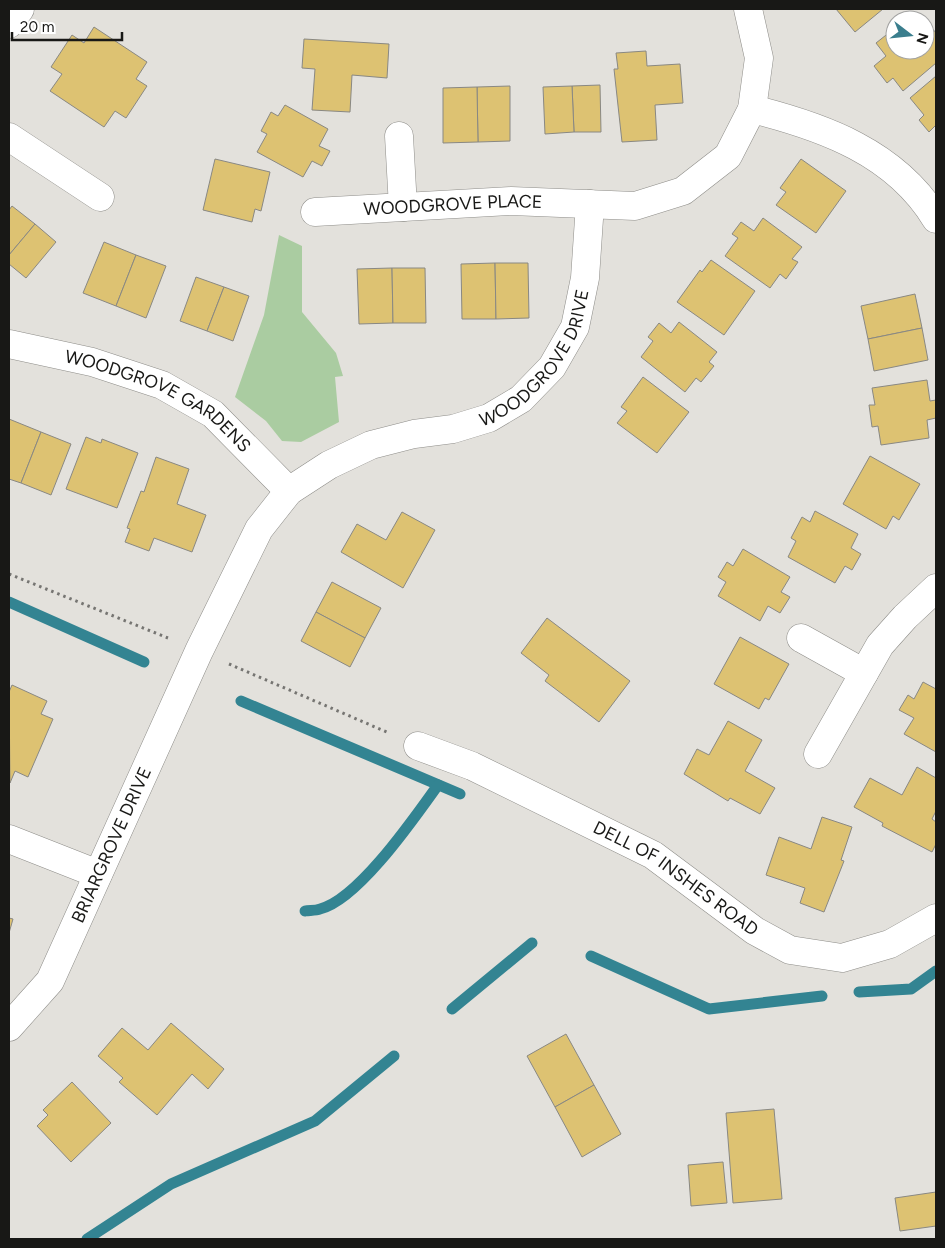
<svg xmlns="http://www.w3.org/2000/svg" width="945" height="1248" font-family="Figtree,sans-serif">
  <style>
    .green { fill: #aacca1 }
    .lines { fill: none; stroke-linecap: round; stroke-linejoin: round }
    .stream { stroke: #338492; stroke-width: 11 }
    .building { fill: #ddc272; stroke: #898883 }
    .street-casing { stroke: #8e8d89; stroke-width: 29 }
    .path { stroke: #767572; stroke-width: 3; stroke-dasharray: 2.5 4; stroke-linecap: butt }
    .street { stroke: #fff; stroke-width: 28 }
    .labels { text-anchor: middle; stroke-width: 4; stroke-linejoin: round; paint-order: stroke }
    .street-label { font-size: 18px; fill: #181816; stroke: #fff }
  </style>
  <rect width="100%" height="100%" fill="#e3e1dc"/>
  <path class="green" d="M279,235L302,246V312L336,353L343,376L335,377L339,422L301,442L282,441L266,421L235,397L264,315Z"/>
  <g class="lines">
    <g class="stream">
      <path d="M9,602L144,662"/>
      <path d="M241,701L460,794"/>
      <path d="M305,911C309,910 315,911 320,909C358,900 415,817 438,785"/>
      <path d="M591,956L709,1009L822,996"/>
      <path d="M859,992L911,989L936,971"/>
      <path d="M452,1009L532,943"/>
      <path d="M87,1239L171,1184L315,1121L394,1056"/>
    </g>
  </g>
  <g class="building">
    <path d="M836,9H883L855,32Z"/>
    <path d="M914,13L919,20H904Z"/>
    <path d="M927,22L936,33V63L903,91L893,78L887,83L874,66L886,56L876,43L895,28V50H925V24Z"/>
    <path d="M94,27L147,62L136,79L147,86L126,118L115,111L104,127L50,91L62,74L51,67L72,35L84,43Z"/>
    <path d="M304,39L389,44L387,78L352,75L350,112L312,110L315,69L302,68Z"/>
    <path d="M646,51L647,66L680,64L683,103L655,105L657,140L622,142L614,69H618L616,53Z"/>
    <path d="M936,76V125L929,132L919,120L924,115L910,98Z"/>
    <path d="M600,85L601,132H574L572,86Z"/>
    <path d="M510,86V141L478,142L477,87Z"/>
    <path d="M572,86L574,132L545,134L543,87Z"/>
    <path d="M477,87L478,142L443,143V88Z"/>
    <path d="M285,105L328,129L319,146L330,151L322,166L312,161L303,177L257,152L267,134L261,131L271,112L278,116Z"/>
    <path d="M215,159L270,172L261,211L255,209L252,222L203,210Z"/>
    <path d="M801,159L846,191L816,233L776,205L786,192L780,188Z"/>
    <path d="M12,206L35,224L9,255V210Z"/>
    <path d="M763,218L802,247L792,259L798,262L786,279L780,274L770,288L725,256L738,238L732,234L741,222L754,231Z"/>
    <path d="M35,224L56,242L26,278L9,264V255Z"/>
    <path d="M104,242L136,255L116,306L83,293Z"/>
    <path d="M136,255L166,266L146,318L116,306Z"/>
    <path d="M711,260L755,291L724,335L677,302L700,270L702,272Z"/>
    <path d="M495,263L496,319H462L461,264Z"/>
    <path d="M495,263H528L529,318L496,319Z"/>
    <path d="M392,268L393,323L359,324L357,269Z"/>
    <path d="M392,268H425L426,323H393Z"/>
    <path d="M196,277L224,287L207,331L180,321Z"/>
    <path d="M224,287L249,296L233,341L207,331Z"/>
    <path d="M915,294L922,328L868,339L861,306Z"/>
    <path d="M679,322L717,352L709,362L714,366L701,382L696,378L685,392L641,357L653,341L648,337L659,323L671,333Z"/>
    <path d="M922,328L928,360L874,371L868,339Z"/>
    <path d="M643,377L689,412L657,453L617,423L627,411L621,407Z"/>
    <path d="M927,380L930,401L936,400V418L927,420L929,438L881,445L878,426L872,427L869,405H875L872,388Z"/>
    <path d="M9,419L41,432L21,483L9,479Z"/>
    <path d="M41,432L71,444L51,495L21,483Z"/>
    <path d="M86,437L101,443L102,439L138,453L117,508L66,489Z"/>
    <path d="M870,456L920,484L899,520L893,516L886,529L843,504Z"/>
    <path d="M156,457L189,469L177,504L206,515L192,552L154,538L149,551L125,542L130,529L127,528L141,491L144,492Z"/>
    <path d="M815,511L858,534L851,548L861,554L852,570L845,566L835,583L788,557L796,541L791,538L802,517L810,522Z"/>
    <path d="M402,512L435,530L403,588L341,552L357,524L386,540Z"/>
    <path d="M743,549L790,577L781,592L790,597L780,613L768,606L760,621L718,596L726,582L718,577L727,562L733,566Z"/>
    <path d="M332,582L381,608L365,638L316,612Z"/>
    <path d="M316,612L365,638L350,667L301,641Z"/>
    <path d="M547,618L630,681L599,722L545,681L549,675L521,653Z"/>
    <path d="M740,637L789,664L769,700L765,698L759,709L714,684Z"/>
    <path d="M923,682L936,689V752L904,734L914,718L899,710L908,695L914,699Z"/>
    <path d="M12,685L47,701L41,714L53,719L28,777L15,771L10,783L9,692Z"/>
    <path d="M728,721L762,740L745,771L775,788L760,814L730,798L728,801L684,774L697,749L709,755Z"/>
    <path d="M917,767L936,778V811L932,819L936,822V844L932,852L882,826L883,823L854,807L870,778L902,795Z"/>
    <path d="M822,817L852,827L841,860L844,861L824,912L800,903L805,888L766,875L779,837L811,849Z"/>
    <path d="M9,918L13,919L9,933Z"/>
    <path d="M171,1023L224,1069L208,1089L192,1074L157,1115L119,1082L123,1078L98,1056L122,1028L148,1050Z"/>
    <path d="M566,1034L594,1085L555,1107L527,1056Z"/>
    <path d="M72,1082L111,1123L71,1162L37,1126L48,1115L43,1110Z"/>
    <path d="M594,1085L621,1134L582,1157L555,1107Z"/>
    <path d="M774,1109L782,1199L733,1203L726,1113Z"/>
    <path d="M723,1162L727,1203L691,1206L688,1165Z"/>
    <path d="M936,1192V1226L900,1231L895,1198Z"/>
  </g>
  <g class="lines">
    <g class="street-casing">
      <g id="street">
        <path d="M9,24L20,9"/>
        <path d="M752,109C824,127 896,153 936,219"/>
        <path d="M399,136L403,207"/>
        <path d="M9,137L100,197"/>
        <path id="s1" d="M315,212L511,201L635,206L683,191L728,156L752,109L759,58L748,9"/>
        <path id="s2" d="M9,344L92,362L162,385L213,414L289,491"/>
        <path d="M801,638L864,673"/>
        <path id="s3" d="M418,746L472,766L653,855L755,931L790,950L842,958L890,944L936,918"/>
        <path d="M818,754L880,645L905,617L936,588"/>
        <path d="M9,839L98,874"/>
        <path id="s4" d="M9,1027L50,981L199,651L259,529L289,491L329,465L371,445L414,434L453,429L489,418L521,399L552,367L575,327L585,278L590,204"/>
      </g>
    </g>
    <g class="path">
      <path d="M9,574L168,638"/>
      <path d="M229,664L389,733"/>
    </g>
    <use href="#street" class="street"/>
  </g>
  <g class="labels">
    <g class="street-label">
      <text dy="6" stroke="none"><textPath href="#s1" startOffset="138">WOODGROVE PLACE</textPath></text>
      <text dy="6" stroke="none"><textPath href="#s4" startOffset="902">WOODGROVE DRIVE</textPath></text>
      <text dy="6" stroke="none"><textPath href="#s2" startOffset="162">WOODGROVE GARDENS</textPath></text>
      <text dy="6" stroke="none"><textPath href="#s4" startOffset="211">BRIARGROVE DRIVE</textPath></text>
      <text dy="6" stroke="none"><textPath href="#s3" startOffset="291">DELL OF INSHES ROAD</textPath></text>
    </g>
  </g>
  <rect width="945" height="1248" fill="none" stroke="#181816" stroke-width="20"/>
  <g transform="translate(910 35) rotate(106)"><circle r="24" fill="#ffffff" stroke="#a3a3a2"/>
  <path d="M0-4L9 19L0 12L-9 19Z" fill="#3a7e8d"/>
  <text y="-8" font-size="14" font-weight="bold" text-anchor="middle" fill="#181816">N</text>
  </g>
  <path d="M12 32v8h110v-8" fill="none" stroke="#181816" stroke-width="2.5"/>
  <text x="20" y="32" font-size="15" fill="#181816" stroke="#ffffff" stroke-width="4" paint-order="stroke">20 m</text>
</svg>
